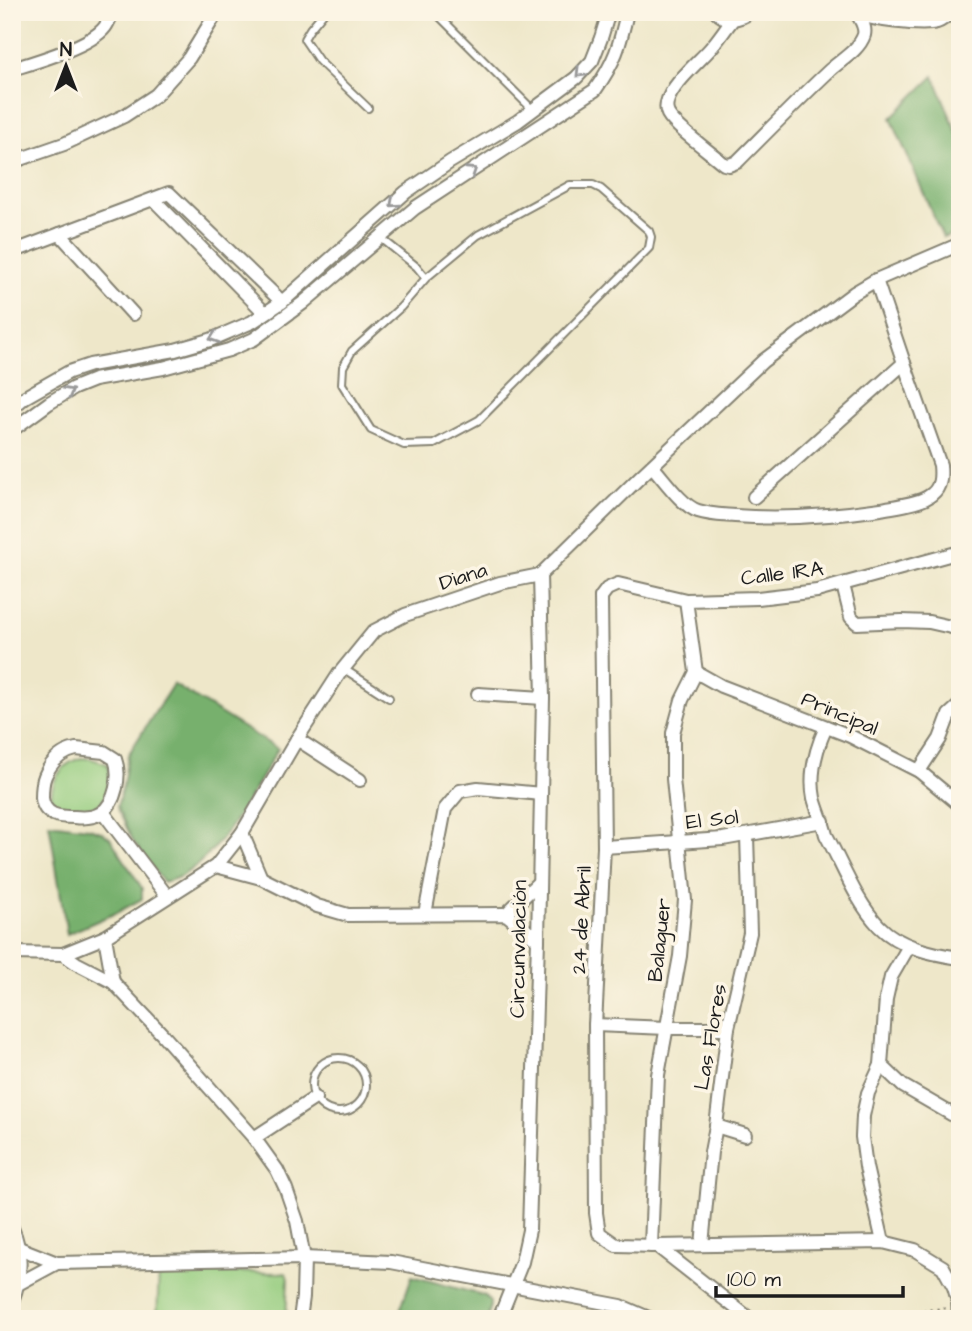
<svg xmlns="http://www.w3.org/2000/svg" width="972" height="1331" font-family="'Architects Daughter',sans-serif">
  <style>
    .green { fill: #94cc7e; stroke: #58744d; stroke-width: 2 }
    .forest { fill: #77b06d; stroke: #4a6644; stroke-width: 2 }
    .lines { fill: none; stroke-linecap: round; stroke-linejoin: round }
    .lane-casing { stroke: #858272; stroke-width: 10 }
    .street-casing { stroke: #858272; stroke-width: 16 }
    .path { stroke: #858272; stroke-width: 2.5; stroke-dasharray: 2 5; stroke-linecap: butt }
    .lane { stroke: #fff; stroke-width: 6 }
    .street { stroke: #fff; stroke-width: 12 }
    .oneway { stroke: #999 }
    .labels { text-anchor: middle; stroke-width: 7; stroke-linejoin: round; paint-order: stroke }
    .street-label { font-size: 21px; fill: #1c1c1c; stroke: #fcf5e5 }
  </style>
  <rect width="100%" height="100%" fill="#fcf5e5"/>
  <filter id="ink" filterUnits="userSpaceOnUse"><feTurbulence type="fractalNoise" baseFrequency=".0143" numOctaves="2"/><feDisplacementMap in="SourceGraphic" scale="14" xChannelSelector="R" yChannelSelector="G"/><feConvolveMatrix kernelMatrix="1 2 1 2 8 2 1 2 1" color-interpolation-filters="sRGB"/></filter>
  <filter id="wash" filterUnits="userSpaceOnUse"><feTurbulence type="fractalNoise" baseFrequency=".00686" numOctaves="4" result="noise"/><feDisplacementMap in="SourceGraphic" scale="28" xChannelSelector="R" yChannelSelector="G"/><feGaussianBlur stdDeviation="1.57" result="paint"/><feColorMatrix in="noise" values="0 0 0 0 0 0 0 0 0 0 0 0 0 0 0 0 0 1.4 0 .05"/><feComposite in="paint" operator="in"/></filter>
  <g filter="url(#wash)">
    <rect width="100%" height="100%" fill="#eee7c9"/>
    <g class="green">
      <path d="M81,758L92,759L107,764C111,773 110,777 108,786C107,791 106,797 102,801C95,812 59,817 53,804C50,798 52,789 54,783C59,769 68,762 81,758Z"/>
      <path d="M159,1271L286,1273L288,1279L286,1319H157Z"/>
    </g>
    <g class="forest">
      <path d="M934,76L960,141V232L943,238L891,118Z"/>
      <path d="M173,684L278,749C254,787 212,876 163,882L133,841L117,807L123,785L128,755Z"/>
      <path d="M49,823L89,828L101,832L110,838L142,888V899L118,912L67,934Z"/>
      <path d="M412,1276L485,1296L490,1302V1309L487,1319H397Z"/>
    </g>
  </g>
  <g filter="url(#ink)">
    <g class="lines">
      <g class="lane-casing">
        <g id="lane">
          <path d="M324,12L310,29L304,39L319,61L368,108"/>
          <path d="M435,12L533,110"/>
          <path d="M381,238L417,267L426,278L401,307L352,351L343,367L342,384L371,430L404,445L434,444L479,420L649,248L651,237L649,231L601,189L593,185H570L478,235L426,278"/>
          <path d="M344,669L389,698"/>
          <circle cx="339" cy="1085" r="27"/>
        </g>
      </g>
      <g class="street-casing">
        <g id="street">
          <path d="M717,12C725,22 740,20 749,12"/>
          <path d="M854,12C868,20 922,26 937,22C943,20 946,17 950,12"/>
          <path d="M733,19C725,29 718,40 710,49C698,63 658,95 668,114C675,127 710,152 724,164L729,165L737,162C768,131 798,100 830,70C841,60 859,50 864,35C866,27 861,21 858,15"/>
          <path d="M12,69C35,62 91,46 105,27C108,23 110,17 113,12"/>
          <path d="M12,162L64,144L124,116L156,95L189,58L217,12"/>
          <path d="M154,200L265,313"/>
          <path d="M60,234L133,314"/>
          <path d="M12,252L169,193L282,302"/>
          <path d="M12,408L25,397L69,372L90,365L175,350L210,340L252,322L282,302L406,192L450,162L518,121L576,78L592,61L601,38L609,12"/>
          <path d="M12,430L49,403L74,388L94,380L163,368L229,350L254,339L303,303L415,208L595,90C615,62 620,45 627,12"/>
          <path d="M652,466C664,479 682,506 698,511C710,515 723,515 735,516C784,520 832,516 881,509C895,506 921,504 932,494C941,487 941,476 940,465L904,363L876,280"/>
          <path d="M754,497L904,363"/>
          <path d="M843,585L851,617L857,623L902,621L929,622L960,629"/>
          <path d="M696,672L721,686L850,736L919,771L960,805"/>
          <path d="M478,694L543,698"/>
          <path d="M826,727C816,749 809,773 814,798C817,810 823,822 826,835C842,864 856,902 879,926C899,947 932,954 960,958"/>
          <path d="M297,739L360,780"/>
          <path d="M76,749L104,752L115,759C121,775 116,803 101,813C93,818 83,818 74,817C59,817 44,816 42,798C42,791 42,783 45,776C51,762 61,752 76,749Z"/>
          <path d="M919,771L940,739L949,715L960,705"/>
          <path d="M103,812L167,896"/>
          <path d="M242,833L261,878"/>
          <path d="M604,847L723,839L823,821"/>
          <path d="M216,866L261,878L317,906L348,915L506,914L538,940"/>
          <path d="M425,914L445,809L460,791L478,788L541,794"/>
          <path d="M506,914L539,882"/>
          <path d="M105,937L113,982"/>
          <path d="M12,953L63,954L105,937L216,866L242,833L297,739L339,674L374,631L405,615L500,583L540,575L640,477L763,361L854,293L876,280L960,244"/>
          <path d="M63,954L76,963L113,982L162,1034L254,1138L277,1170L286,1189L297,1221L304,1258L303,1297L300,1319"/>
          <path d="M595,1025L667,1028H728"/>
          <path d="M881,1065L903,1086L960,1119"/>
          <path d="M716,1126L745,1135"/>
          <path d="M254,1138L315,1098"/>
          <path d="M12,1228C23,1253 22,1276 12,1301"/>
          <path d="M883,1242L866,1167L862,1137L863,1116L868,1093L881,1065L886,999L891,977L909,946"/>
          <path d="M702,1245L711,1152L716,1126L728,1028L750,933L747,836"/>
          <path d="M651,1246L658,1075L680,956L685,900L673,779V733L682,700L696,672L686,600"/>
          <path d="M657,1246L750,1319"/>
          <path d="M19,1248L57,1263L304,1258L391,1262L621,1306L651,1319"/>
          <path d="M18,1284L57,1263"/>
          <path d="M499,1319L522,1262L529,1230L538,940L543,698L540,575"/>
          <path d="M959,1319L958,1301L954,1287L943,1267L915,1250L883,1242L657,1246L616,1245L599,1233L596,1213L595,1025L604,847L601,597L607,589L618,584L686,600L758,598L817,591L960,552"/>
        </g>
      </g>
      <path class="path" d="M896,1319C910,1311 932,1309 948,1308"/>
      <use href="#lane" class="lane"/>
      <use href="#street" class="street"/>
    </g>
    <defs><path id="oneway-chevron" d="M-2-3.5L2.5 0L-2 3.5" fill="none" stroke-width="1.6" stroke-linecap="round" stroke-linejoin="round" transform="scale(1.75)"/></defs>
    <g class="oneway">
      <use href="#oneway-chevron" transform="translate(580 73) rotate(135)"/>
      <use href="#oneway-chevron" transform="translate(472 171) rotate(-33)"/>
      <use href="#oneway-chevron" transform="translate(394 203) rotate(138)"/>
      <use href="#oneway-chevron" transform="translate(214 338) rotate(161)"/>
      <use href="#oneway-chevron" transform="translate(69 392) rotate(-29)"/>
    </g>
  </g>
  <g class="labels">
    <g class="street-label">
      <text transform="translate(782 573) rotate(-7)" y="7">Calle 1RA</text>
      <text transform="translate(463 576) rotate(-18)" y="7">Diana</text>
      <text transform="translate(840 713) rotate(23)" y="7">Principal</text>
      <text transform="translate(712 819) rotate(-6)" y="7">El Sol</text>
      <text transform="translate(581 920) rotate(-87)" y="7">24 de Abril</text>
      <text transform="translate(659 940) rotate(-84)" y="7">Balaguer</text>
      <text transform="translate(518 949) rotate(-89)" y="7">Circunvalación</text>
      <text transform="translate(710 1037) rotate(-80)" y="7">Las Flores</text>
    </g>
  </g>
  <rect width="972" height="1331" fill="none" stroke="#fcf5e5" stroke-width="42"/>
  <g transform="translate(66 66)" stroke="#fcf5e5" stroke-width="5" paint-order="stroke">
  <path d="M0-5L12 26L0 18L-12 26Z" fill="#1c1c1c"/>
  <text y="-10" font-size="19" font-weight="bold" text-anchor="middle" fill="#1c1c1c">N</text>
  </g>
  <path d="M716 1286v10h187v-10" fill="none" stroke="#1c1c1c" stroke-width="3.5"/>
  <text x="727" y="1286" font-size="21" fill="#1c1c1c" stroke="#fcf5e5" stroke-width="5" paint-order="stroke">100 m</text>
</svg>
